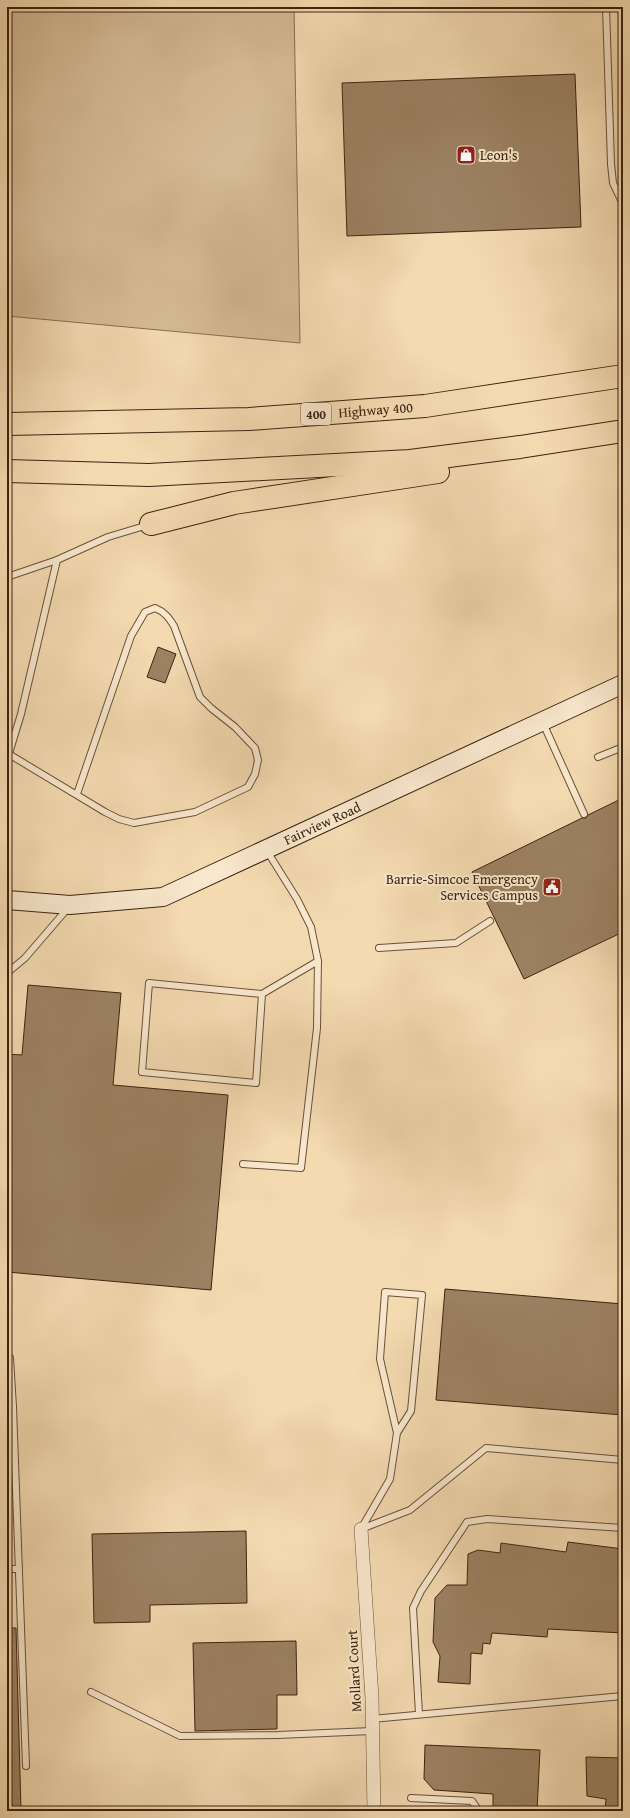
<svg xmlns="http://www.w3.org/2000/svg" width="630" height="1818" font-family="'Gentium Book Plus',serif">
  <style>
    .green { fill: #d5bb95; stroke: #886f52 }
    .building { fill: #9c8263; stroke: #3c230f }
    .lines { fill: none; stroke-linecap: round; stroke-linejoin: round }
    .lane-casing { stroke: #6a5138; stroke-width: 8 }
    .street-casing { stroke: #6a5138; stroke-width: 14 }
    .secondary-casing { stroke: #3c230f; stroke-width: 20 }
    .highway-casing { stroke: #3c230f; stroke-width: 24 }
    .lane { stroke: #f8e7cc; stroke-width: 6 }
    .street { stroke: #f8e7cc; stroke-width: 13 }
    .secondary { stroke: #f8e7cc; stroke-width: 18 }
    .highway { stroke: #f4dab1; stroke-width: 22 }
    .labels { text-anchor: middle; stroke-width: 4; stroke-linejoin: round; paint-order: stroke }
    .shield { fill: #f8e7cc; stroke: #745e48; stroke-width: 1 }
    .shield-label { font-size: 13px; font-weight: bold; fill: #3c230f }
    .poi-label { font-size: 14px; fill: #3c230f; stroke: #f8e7cc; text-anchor: start }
    .street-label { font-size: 14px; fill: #3c230f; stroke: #f8e7cc }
  </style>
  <rect width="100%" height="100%" fill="#f4dab1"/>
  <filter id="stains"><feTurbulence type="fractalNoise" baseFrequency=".005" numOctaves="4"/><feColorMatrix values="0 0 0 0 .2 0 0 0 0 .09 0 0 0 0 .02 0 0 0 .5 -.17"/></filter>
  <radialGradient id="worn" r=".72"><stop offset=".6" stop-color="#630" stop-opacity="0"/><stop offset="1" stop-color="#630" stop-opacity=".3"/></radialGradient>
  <path class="green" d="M7,7H294L300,343L7,316Z"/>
  <g class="building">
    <path d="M575,74L581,227L347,236L342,83Z"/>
    <path d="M158,647L176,654L165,683L147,677Z"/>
    <path d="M623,798V932L524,979L472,872L582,818H586L588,815Z"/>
    <path d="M28,985L121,993L113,1085L228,1095L211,1290L7,1272V1054L22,1055Z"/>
    <path d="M445,1289L623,1304V1415L436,1400Z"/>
    <path d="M246,1531L247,1603L150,1605V1622L94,1623L92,1534Z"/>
    <path d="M568,1542L623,1549V1633L548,1629L547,1637L492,1633L490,1644L483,1643L482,1654L471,1653L470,1684L438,1682L440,1656L433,1642L435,1598L447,1585H467L468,1554L478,1550L500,1553L501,1543L566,1552Z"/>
    <path d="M7,1628H16L21,1811H7Z"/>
    <path d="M296,1641L297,1695H277V1729L195,1731L193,1643Z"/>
    <path d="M425,1745L540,1750L537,1811H493V1794L434,1790L424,1779Z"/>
    <path d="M586,1757L623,1758V1811H605L606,1799L587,1796Z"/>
  </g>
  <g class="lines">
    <g class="lane-casing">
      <g id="lane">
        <path d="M606,7L611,164L613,183L623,204"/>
        <path d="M7,577L57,560L108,537L148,525"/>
        <path d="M543,723L584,814"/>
        <path d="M7,753L105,812L119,819L134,823L195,812L248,787L255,774L258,760L255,748L235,727L211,708L200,697L174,626C169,618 165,612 155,608L145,612L131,636L77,794"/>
        <path d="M598,757L623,747"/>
        <path d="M7,760L21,714L57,560"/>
        <path d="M379,948L456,943L490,921"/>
        <path d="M7,973L25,958L68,908"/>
        <path d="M262,994L149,983L142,1072L256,1083L262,994L318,961"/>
        <path d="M243,1164L301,1168L317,1028L318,961L311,927L297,899L267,851"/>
        <path d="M13,1407L26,1766"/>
        <path d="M7,1408L13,1407L10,1358"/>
        <path d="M361,1529L390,1479L397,1433L411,1411L422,1295L385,1292L380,1359L397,1433"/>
        <path d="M361,1529L410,1510L486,1448L623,1460"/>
        <path d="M7,1569H19"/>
        <path d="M91,1692L180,1736L278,1735L372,1731"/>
        <path d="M419,1714L413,1608L421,1591L467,1522L487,1519L623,1528"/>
        <path d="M372,1719L623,1696"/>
        <path d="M411,1798L472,1801L479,1811"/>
      </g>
    </g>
    <g class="street-casing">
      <path id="street" d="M361,1529L372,1698L374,1811"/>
    </g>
    <g class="secondary-casing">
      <g id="secondary">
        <path id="s1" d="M7,900L70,905L163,897L623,684"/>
      </g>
    </g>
    <g class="highway-casing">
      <g id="highway">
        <path id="s2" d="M7,424L249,419L425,406L623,376"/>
        <path d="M7,471L149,475L410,461L520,447L623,431"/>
        <path d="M151,524L234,503L438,472"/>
      </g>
    </g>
    <use href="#lane" class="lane"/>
    <use href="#street" class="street"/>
    <use href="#secondary" class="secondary"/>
    <use href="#highway" class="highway"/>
  </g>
  <defs>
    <g id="shop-square" transform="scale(1)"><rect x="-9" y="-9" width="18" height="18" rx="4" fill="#8f2418" stroke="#f8e7cc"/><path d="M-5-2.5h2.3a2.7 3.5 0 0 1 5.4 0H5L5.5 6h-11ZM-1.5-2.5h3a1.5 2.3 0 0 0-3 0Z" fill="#fff"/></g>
    <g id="civic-square" transform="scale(1)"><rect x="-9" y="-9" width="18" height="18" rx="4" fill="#8f2418" stroke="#f8e7cc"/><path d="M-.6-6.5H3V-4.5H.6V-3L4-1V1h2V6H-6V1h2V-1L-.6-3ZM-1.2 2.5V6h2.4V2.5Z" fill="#fff"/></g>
  </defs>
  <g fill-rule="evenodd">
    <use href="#shop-square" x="466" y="155"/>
    <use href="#civic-square" x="552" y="887"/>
  </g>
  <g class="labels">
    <rect class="shield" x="301" y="403" width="30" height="22" rx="3"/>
    <g class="shield-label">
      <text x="316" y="419">400</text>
    </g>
    <g class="poi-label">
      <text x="480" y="160">Leon's</text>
      <text x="538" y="884" text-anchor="end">Barrie-Simcoe Emergency<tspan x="538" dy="16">Services Campus</tspan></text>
    </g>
    <g class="street-label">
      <text dy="5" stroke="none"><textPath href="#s2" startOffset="369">Highway 400</textPath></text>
      <text dy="5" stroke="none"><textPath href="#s1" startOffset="332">Fairview Road</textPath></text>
      <text transform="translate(354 1671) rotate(-93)" y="5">Mollard Court</text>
    </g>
  </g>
  <rect width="630" height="1818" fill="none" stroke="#f4dab1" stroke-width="24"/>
  <rect x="8" y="8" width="614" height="1802" fill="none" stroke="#3c230f" stroke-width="2"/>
  <rect x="12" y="12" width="606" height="1794" fill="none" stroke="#3c230f"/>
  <rect width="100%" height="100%" filter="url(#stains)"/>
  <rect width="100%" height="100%" fill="url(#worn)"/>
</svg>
